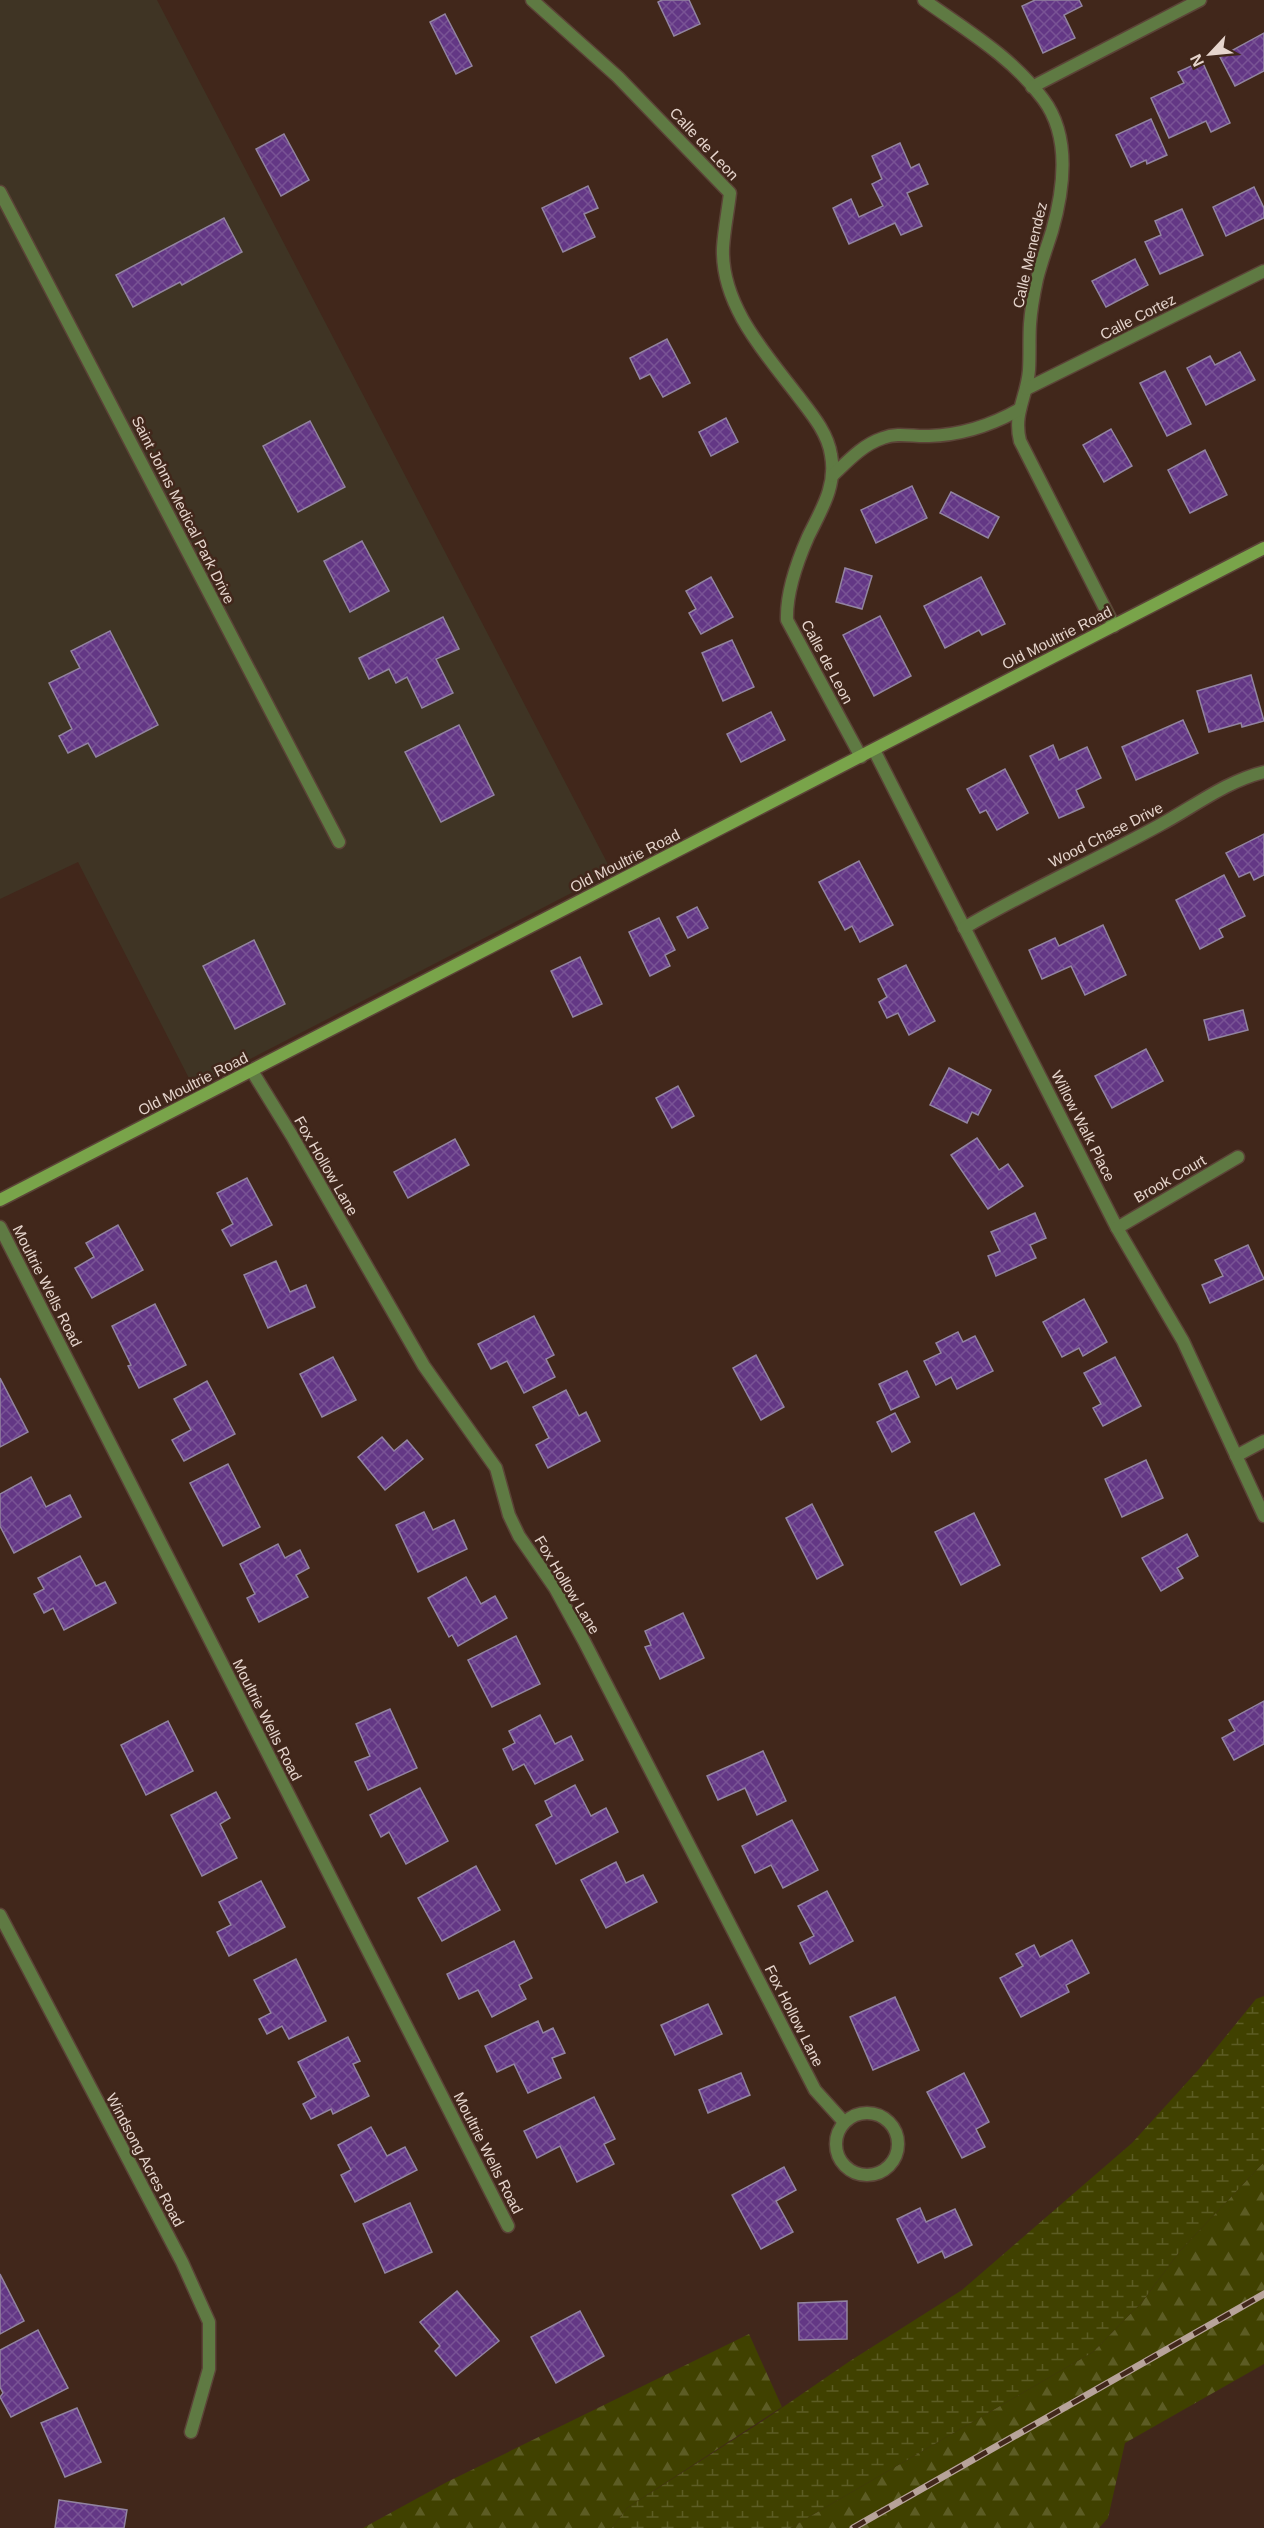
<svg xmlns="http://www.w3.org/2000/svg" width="1264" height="2528" font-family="Helvetica,sans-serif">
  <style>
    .commercial { fill: #3f3424 }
    .forest { fill: url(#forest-firs) }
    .wetland { fill: url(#wetland-marsh) }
    .building { fill: url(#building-cross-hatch); stroke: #9284a0; stroke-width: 1.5 }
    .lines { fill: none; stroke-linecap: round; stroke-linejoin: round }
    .minor-casing { stroke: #5b4337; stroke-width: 15 }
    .secondary-casing { stroke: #5b4337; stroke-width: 15 }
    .minor { stroke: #5f7a43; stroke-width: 12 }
    .secondary { stroke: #79a44a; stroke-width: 12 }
    .rail-casing { stroke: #b7a39a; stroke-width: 7 }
    .rail { stroke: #41271b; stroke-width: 4.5; stroke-dasharray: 14; stroke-linecap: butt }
    .labels { text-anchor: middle; stroke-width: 5; stroke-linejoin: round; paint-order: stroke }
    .street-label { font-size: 15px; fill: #e6d5cd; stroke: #41271b }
  </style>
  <defs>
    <pattern id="forest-firs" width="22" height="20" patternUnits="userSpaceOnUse" patternTransform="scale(1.5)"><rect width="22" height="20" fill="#404100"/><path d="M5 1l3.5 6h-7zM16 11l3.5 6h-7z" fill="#5c5c24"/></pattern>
    <pattern id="wetland-marsh" width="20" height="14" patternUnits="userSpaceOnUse" patternTransform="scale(1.5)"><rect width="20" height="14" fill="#404100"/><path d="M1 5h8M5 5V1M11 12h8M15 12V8" fill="none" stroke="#5c5c24"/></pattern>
    <pattern id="building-cross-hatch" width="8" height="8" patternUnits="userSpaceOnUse" patternTransform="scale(1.5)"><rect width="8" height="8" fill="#633785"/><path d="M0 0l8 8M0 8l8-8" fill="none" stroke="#795395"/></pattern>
  </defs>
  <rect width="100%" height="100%" fill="#41271b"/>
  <path class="commercial" d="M0,0H157L612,872L194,1088L78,862L0,899Z"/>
  <g class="forest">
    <path d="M1264,2162V2364L1125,2443L1108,2518L1099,2528H790L1093,2352L1142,2302L1180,2251Z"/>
    <path d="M749,2334L782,2407L627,2508L612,2528H363L447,2482Z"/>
  </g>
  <path class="wetland" d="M1264,1996V2162L1180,2251L1142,2302L1093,2352L790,2528H612L627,2508L767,2418L850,2361L962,2290L1132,2143L1200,2068L1256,1999Z"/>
  <g class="building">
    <path d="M662,0H689L700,24L674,36L658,2Z"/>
    <path d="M1035,0H1079L1082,6L1064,15L1075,38L1043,53L1022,6Z"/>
    <path d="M445,14L472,66L456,74L430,22Z"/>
    <path d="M1264,33V71L1235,86L1220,57Z"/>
    <path d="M1202,61L1230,123L1211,132L1206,121L1169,138L1151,98L1184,83L1178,72Z"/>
    <path d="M1151,119L1167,155L1147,164L1146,160L1131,167L1116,135Z"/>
    <path d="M284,134L309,180L281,196L256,149Z"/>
    <path d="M900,143L911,168L919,164L928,184L907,193L922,226L901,235L895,223L849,244L833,208L851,199L859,217L883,206L872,184L882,179L872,156Z"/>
    <path d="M588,186L598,208L584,214L595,237L563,252L542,208Z"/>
    <path d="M1254,187L1264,208V218L1226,236L1213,207Z"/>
    <path d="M1182,209L1203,255L1160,274L1145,242L1161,235L1155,221Z"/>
    <path d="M224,218L242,252L182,285L180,282L133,307L116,275Z"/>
    <path d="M1135,259L1148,285L1106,307L1092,281Z"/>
    <path d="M667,339L690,383L663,397L650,374L640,379L630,358Z"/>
    <path d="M1240,352L1255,380L1206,405L1187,368L1210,356L1215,365Z"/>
    <path d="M1165,371L1191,424L1167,436L1140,383Z"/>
    <path d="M726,418L738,442L711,456L699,432Z"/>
    <path d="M310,421L345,487L298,512L263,446Z"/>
    <path d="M1111,429L1132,466L1104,482L1083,445Z"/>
    <path d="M1205,450L1227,495L1190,513L1168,470Z"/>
    <path d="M912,486L927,518L876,543L861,510Z"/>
    <path d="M951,492L999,517L988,538L940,513Z"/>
    <path d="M362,541L389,591L350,612L324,561Z"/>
    <path d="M845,568L872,576L862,609L836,602Z"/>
    <path d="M711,577L733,617L701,634L689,613L696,609L686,591Z"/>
    <path d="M981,577L1005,624L982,635L979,630L945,648L924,606Z"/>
    <path d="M880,616L911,676L874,696L843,635Z"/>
    <path d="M443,617L459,649L436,659L453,693L422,708L407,677L396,683L389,669L369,679L359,658Z"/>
    <path d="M110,631L158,725L96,757L88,743L68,753L59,736L72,729L49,683L80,668L71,651Z"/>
    <path d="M732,640L754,687L723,701L702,653Z"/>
    <path d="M1251,675L1264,721L1242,727L1241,723L1209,732L1197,691Z"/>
    <path d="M771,712L785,740L741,762L727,734Z"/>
    <path d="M1183,720L1198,753L1136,780L1122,747Z"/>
    <path d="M459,725L494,795L441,822L405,752Z"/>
    <path d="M1053,745L1059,760L1087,747L1101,778L1076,790L1084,807L1059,818L1030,756Z"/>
    <path d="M1005,769L1028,813L997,830L986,810L980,813L967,789Z"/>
    <path d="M1264,834V875L1254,880L1250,872L1239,877L1226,853Z"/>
    <path d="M859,861L893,925L860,942L852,926L845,930L819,882Z"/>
    <path d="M1224,875L1245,916L1219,929L1223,937L1200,949L1176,900Z"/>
    <path d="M697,907L708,928L688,938L677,917Z"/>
    <path d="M659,918L675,950L665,955L670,966L650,976L629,932Z"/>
    <path d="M1103,925L1126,975L1085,995L1071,966L1042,979L1029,950L1055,938L1059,946Z"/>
    <path d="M254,940L285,1004L235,1029L203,966Z"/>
    <path d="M580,957L602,1004L573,1017L551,971Z"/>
    <path d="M906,965L935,1021L909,1035L898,1013L887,1018L879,1002L887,997L878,979Z"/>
    <path d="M1243,1010L1248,1030L1209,1040L1204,1020Z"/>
    <path d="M1146,1049L1163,1081L1112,1108L1095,1076Z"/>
    <path d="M949,1068L991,1090L978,1115L972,1112L967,1123L930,1105Z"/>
    <path d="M678,1086L694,1116L672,1128L656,1098Z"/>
    <path d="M977,1138L999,1170L1008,1164L1023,1186L988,1209L951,1155Z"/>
    <path d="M455,1139L469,1165L408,1198L394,1172Z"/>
    <path d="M247,1178L272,1225L231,1246L222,1230L233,1224L217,1193Z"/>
    <path d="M1035,1213L1046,1238L1030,1245L1036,1258L996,1276L988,1256L1000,1251L991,1232Z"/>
    <path d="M118,1225L143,1270L92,1298L75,1268L94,1257L86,1243Z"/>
    <path d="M1248,1245L1264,1279L1210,1303L1202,1285L1223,1276L1215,1260Z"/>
    <path d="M276,1261L290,1292L306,1285L315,1307L268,1328L244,1275Z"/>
    <path d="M1084,1299L1107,1342L1083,1356L1079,1348L1062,1357L1043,1322Z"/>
    <path d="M155,1304L186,1365L139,1388L128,1366L131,1365L112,1326Z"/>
    <path d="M534,1316L554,1355L546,1359L555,1377L524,1393L507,1361L491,1369L478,1344Z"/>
    <path d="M958,1332L963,1342L975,1336L993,1371L957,1389L951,1377L936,1385L924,1361L941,1353L936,1343Z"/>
    <path d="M756,1355L784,1407L761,1420L733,1368Z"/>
    <path d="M333,1357L356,1400L322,1417L300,1374Z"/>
    <path d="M1115,1357L1141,1406L1103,1426L1093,1408L1101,1404L1084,1373Z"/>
    <path d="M907,1371L919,1397L891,1410L879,1384Z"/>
    <path d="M0,1378L28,1432L0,1447Z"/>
    <path d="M207,1381L235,1434L184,1461L172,1440L191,1430L174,1399Z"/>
    <path d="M566,1390L579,1416L586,1412L600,1441L548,1468L536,1445L549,1438L533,1407Z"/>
    <path d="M895,1413L910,1442L892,1452L877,1422Z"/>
    <path d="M382,1437L394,1451L407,1440L423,1459L385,1490L358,1457Z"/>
    <path d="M1146,1460L1163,1498L1122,1517L1105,1479Z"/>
    <path d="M228,1464L260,1527L223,1546L190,1483Z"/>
    <path d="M31,1477L46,1507L70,1495L81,1517L14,1553L0,1526V1494Z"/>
    <path d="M812,1504L843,1565L817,1579L786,1518Z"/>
    <path d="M424,1512L433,1530L454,1520L467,1549L418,1572L396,1525Z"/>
    <path d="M974,1513L1000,1565L961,1585L935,1532Z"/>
    <path d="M1187,1534L1198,1556L1177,1568L1183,1578L1161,1591L1142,1558Z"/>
    <path d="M278,1544L285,1558L300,1550L309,1568L296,1575L308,1597L259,1622L247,1598L255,1594L240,1564Z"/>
    <path d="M80,1556L96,1586L105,1582L116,1603L64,1630L53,1608L44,1613L34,1594L44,1589L38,1578Z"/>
    <path d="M466,1577L481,1604L495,1596L507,1618L458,1646L452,1635L449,1637L428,1598Z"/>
    <path d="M683,1613L704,1658L660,1679L645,1647L651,1645L645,1631Z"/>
    <path d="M516,1636L540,1684L492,1707L468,1660Z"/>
    <path d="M1264,1701V1744L1234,1760L1222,1738L1235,1731L1229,1720Z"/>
    <path d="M390,1709L417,1768L368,1790L355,1762L370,1756L356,1724Z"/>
    <path d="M540,1715L555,1744L571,1736L583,1760L535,1784L524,1764L513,1770L503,1749L515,1743L509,1731Z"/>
    <path d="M168,1721L193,1771L146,1795L121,1745Z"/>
    <path d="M763,1751L786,1801L757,1815L745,1788L718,1800L707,1776Z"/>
    <path d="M575,1785L591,1816L606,1808L618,1832L556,1864L536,1825L552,1816L545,1801Z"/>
    <path d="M420,1788L448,1841L406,1864L389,1832L381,1837L370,1815Z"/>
    <path d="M216,1792L230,1818L220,1824L237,1858L202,1876L171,1815Z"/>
    <path d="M792,1820L818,1870L783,1888L771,1865L755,1873L742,1846Z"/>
    <path d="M616,1862L626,1883L643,1875L657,1902L606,1928L581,1880Z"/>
    <path d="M476,1866L500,1910L442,1941L418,1898Z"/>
    <path d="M261,1881L285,1927L229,1956L217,1932L231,1925L219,1902Z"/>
    <path d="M827,1891L853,1941L810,1964L800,1943L814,1936L798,1906Z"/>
    <path d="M1072,1940L1089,1973L1066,1985L1069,1992L1021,2017L1000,1978L1023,1966L1016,1954L1034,1945L1040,1957Z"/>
    <path d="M514,1941L532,1978L519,1985L526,1999L492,2017L478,1990L459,1999L447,1974Z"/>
    <path d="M296,1959L326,2021L289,2039L282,2026L267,2034L259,2019L271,2013L254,1980Z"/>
    <path d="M895,1997L919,2050L873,2070L850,2017Z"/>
    <path d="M708,2004L722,2034L675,2055L661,2025Z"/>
    <path d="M538,2021L543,2033L553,2028L565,2053L552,2058L561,2078L528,2093L514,2064L497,2072L485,2046Z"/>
    <path d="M348,2037L360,2061L353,2064L369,2096L333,2114L331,2109L311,2119L303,2104L316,2097L298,2062Z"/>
    <path d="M741,2073L750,2095L708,2113L699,2090Z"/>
    <path d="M964,2073L989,2122L976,2129L985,2147L962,2158L927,2092Z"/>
    <path d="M594,2097L615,2139L604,2144L614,2164L577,2182L560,2146L537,2158L524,2131Z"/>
    <path d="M371,2127L387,2156L405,2147L417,2170L355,2202L341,2175L351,2170L338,2145Z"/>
    <path d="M784,2167L796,2190L776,2201L793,2232L761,2249L732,2195Z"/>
    <path d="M410,2203L432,2252L385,2273L363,2224Z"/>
    <path d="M920,2208L926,2222L955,2209L972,2245L945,2258L942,2251L918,2263L897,2219Z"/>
    <path d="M0,2274L24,2321L0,2334Z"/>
    <path d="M457,2291L499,2341L456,2376L435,2351L440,2346L420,2322Z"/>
    <path d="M847,2301V2339L799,2340L798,2303Z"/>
    <path d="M580,2311L604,2356L556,2383L531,2337Z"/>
    <path d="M38,2330L68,2388L11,2417L0,2397L3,2393L0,2387V2350Z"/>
    <path d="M77,2408L101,2462L65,2477L41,2423Z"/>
    <path d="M59,2500L127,2510L124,2528H55Z"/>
  </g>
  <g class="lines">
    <g class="minor-casing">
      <g id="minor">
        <path d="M532,0L618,77L730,193C728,211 724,230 723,248C721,305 765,353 798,396C811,413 828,433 831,455C837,486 821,510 808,537C797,562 786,593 787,620L861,757"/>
        <path d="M924,0C966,30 1012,57 1043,99C1071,136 1064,189 1052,231C1047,247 1041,263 1037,279C1034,293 1031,309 1030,324C1029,339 1030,354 1029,370C1027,397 1013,413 1020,441L1114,626"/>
        <path d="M1032,87L1200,0"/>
        <path d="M0,192L339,842"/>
        <path d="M1026,389L1264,271"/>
        <path d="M832,476C848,461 862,445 883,438C898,432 914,437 929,436C962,435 992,425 1020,409"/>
        <path d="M874,750L1117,1228L1183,1341L1264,1516"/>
        <path d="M964,928C1027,891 1094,861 1158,826C1192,808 1226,781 1264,772"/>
        <path d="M252,1071L292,1136L424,1366L496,1468L509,1515L519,1536L555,1588L584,1641L815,2090L844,2122"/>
        <path d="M0,1227L508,2226"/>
        <path d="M1117,1228L1238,1157"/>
        <path d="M1236,1456L1264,1441"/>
        <path d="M0,1915L182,2262L209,2322V2369L191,2432"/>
        <circle cx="867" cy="2144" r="31"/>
      </g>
    </g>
    <g class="secondary-casing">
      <path id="secondary" d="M0,1200L1264,548"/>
    </g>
    <use href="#minor" class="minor"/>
    <use href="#secondary" class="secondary"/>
    <g class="rail-casing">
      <path id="rail" d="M853,2528L1264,2294"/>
    </g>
    <use href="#rail" class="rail"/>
  </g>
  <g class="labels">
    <g class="street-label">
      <text transform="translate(704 144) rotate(47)" y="5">Calle de Leon</text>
      <text transform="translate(1030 255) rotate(-77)" y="5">Calle Menendez</text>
      <text transform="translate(1138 317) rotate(-27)" y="5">Calle Cortez</text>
      <text transform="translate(183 510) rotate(63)" y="5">Saint Johns Medical Park Drive</text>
      <text transform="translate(1057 638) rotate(-27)" y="5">Old Moultrie Road</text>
      <text transform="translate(827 662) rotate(62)" y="5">Calle de Leon</text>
      <text transform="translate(1106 835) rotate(-27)" y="5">Wood Chase Drive</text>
      <text transform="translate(625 861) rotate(-27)" y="5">Old Moultrie Road</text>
      <text transform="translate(193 1084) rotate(-27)" y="5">Old Moultrie Road</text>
      <text transform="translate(1083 1126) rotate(63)" y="5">Willow Walk Place</text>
      <text transform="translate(326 1166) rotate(60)" y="5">Fox Hollow Lane</text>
      <text transform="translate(1170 1179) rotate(-30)" y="5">Brook Court</text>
      <text transform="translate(47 1286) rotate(63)" y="5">Moultrie Wells Road</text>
      <text transform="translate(567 1585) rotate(59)" y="5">Fox Hollow Lane</text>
      <text transform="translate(267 1720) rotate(63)" y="5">Moultrie Wells Road</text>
      <text transform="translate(794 2016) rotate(63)" y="5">Fox Hollow Lane</text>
      <text transform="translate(488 2153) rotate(63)" y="5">Moultrie Wells Road</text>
      <text transform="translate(145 2160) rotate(62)" y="5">Windsong Acres Road</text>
    </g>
  </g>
  <g transform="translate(1210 54) rotate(244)" stroke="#41271b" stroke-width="4.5" paint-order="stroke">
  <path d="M0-4.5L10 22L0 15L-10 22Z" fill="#e6d5cd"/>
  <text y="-9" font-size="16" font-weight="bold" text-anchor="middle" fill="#e6d5cd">N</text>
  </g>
</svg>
